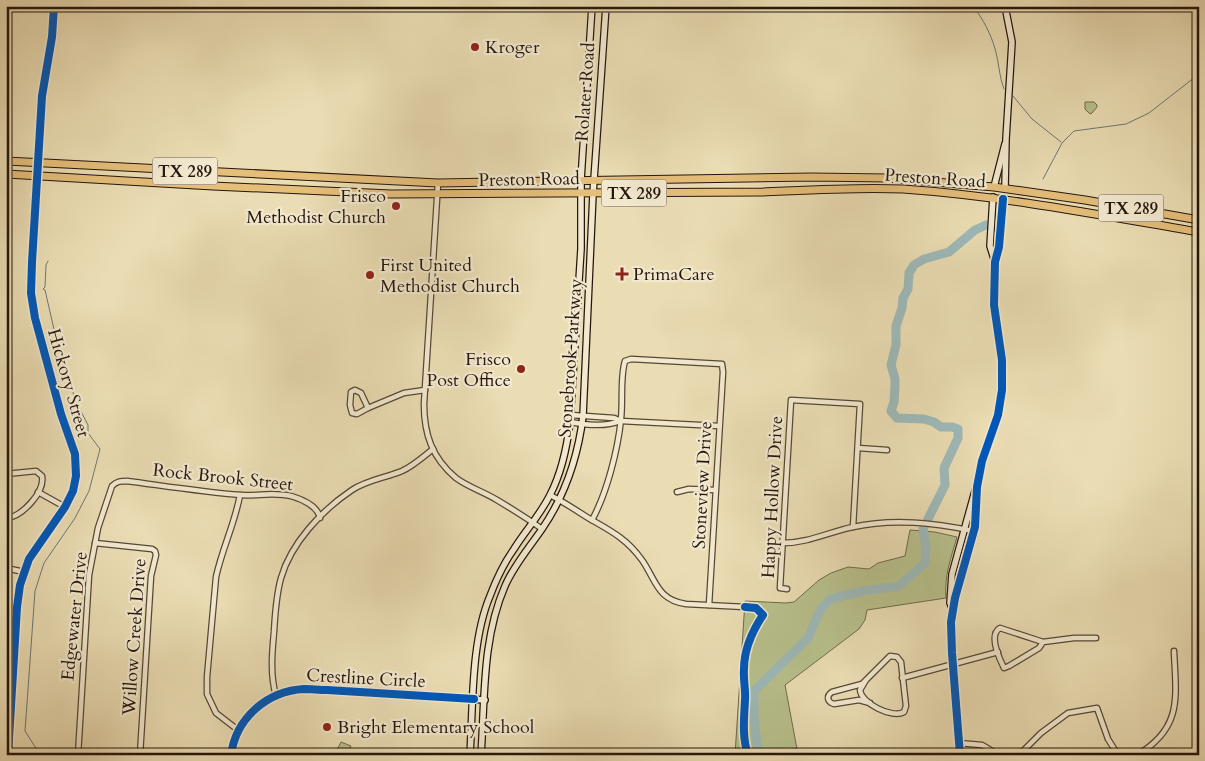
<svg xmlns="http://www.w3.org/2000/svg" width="1205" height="761" font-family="Cardo,serif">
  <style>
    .green { fill: #b7c08c; stroke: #6e6b4c }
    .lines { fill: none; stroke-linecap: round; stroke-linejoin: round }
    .stream { stroke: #6d7874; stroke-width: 1 }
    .river { stroke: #9db9b8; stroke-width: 9 }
    .street-casing { stroke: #564836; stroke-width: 7 }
    .secondary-casing { stroke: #25160d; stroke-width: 8 }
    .primary-casing { stroke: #25160d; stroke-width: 9 }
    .street { stroke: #f1e8ce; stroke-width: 4.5 }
    .secondary { stroke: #f1e8ce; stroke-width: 5.5 }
    .primary { stroke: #e5be7a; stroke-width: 7 }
    .cycleway-casing { stroke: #f1e8ce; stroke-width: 11 }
    .cycleway { stroke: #0057b8; stroke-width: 8 }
    .poi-dot { fill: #8f2418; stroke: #f1e8ce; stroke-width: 2 }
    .labels { text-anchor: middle; stroke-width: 4.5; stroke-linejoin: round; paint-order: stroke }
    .shield { fill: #f1e8ce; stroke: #625547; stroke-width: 1 }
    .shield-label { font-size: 16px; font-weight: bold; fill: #25160d }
    .poi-label { font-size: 18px; fill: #25160d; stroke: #f1e8ce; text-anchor: start }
    .street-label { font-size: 18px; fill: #25160d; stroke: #f1e8ce }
  </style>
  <rect width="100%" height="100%" fill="#eadcb3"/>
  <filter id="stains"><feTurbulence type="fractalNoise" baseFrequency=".004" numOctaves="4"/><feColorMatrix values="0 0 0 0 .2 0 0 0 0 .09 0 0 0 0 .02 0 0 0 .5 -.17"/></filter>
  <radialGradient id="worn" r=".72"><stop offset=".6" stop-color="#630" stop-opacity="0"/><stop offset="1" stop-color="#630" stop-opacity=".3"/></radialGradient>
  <g class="green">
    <path d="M1085,102H1094L1097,105V107L1092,113L1090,114L1085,109Z"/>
    <path d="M910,530L935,532L957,537C951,558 944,576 946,598L867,610L865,620L859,629L785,685L797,749H792L793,755H735L745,601L786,603L794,602L819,580L831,573L848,567L869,569L878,563L905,556Z"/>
    <path d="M341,742L351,746L347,755H342L336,752Z"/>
  </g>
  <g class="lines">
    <g class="stream">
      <path d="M973,6C983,19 991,34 995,49C999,62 999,76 1004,89"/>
      <path d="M1013,96L1032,119L1061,142"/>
      <path d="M1043,179L1062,143L1074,131L1126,124L1149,113L1199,74"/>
      <path d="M39,753L25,731L35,591L44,563L75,518L89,491L100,449L88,433V425L75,400L66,365L58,347L45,290L43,289L45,287L46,265L48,261"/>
    </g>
    <path class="river" d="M758,755L754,716V691L808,638L820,610L830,599L864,591L899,586L925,563L926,547L923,529L945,485L944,468L958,438V429L952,427H941L934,422L924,419L897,418L891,411L894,402L895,386V379L891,365L896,345V326L902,308L903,298L908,289L909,273L914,265L924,259L949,252L975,230L986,225"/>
    <g class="street-casing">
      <g id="street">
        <path d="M438,183L424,404C424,434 432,458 456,478C468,487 484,492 497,500C512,509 528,519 542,529"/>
        <path d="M355,390L361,393L368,408L357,414L352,413L350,405L351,392Z"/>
        <path d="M368,408L404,393L425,390"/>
        <path d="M571,415L614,418L621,421L719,426"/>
        <path d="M570,422C586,425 606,427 620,421"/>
        <path d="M858,448L887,450"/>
        <path d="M6,474L36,471L42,476C45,492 22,517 6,518"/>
        <path d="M38,492L65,507"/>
        <path d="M677,492L689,489L715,490"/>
        <path d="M550,495C564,502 577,511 590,519C611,531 627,539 642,560C656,580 657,600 686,604L745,607"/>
        <path d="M592,520C607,493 618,449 621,419C623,401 620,377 625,361L631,359L722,364L723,372L709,605"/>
        <path d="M95,543L152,549L155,551L156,555L151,576L140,755"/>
        <path d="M783,543C808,543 829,532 853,527C894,518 934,523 974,531"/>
        <path d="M6,568L24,572"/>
        <path d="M787,589L780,588L791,400L860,404L853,527"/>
        <path d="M1043,642L1039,648L1009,666L1004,668C999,658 988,635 1000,628L1043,642L1074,638H1096"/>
        <path d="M902,678L998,652"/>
        <path d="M866,680L860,690C861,703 892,719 904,712L906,706L901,662L897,657L890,656L862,684L832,692C826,696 827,702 834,704L859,700L870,703"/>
        <path d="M276,696C270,675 272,653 274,632C275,614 276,596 281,578C291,543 322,510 352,490C367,480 385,478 402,471C413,466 423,457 433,449"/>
        <path d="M238,730L216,713L207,694V677L216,577C222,549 235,523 240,495"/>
        <path d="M959,743L982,745L999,755"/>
        <path d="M78,755L89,575L98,528L112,486C117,481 121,481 127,481C165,486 203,492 241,495C258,496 274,492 291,496C301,499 318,506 320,518"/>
        <path d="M1019,755L1041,733L1068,713L1097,708L1108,739L1118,755"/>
        <path d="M1137,755C1183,728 1176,697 1174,651"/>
      </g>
    </g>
    <g class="secondary-casing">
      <g id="secondary">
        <path d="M1005,6L1012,42L1006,139L1005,188"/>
        <path d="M994,187L1005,144"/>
        <path d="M993,197L990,246L995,262"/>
        <path d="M952,608L950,603L952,574L975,491"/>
        <path d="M8,755L17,607L20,585L29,559L65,507L73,491L76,476L75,454L61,414L35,318L31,293L32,262L42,96L52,37L54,6"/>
        <path d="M231,755C236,718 267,691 304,689C311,689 319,690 327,690L485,700"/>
        <path d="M470,755C473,706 471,641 490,596C496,580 504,563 514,549C526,530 540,515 550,495C562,472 567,447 570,422L581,249V180L592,6"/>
        <path d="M481,755C485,698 482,639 505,586C514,565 529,548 542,529C566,494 578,457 583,416L593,194L606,6"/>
        <path d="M960,755L952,653L951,622L955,598L975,527L977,487L982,461L998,415L1002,390V360L994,305L995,262L999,247L1003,199"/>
      </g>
    </g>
    <g class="primary-casing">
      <g id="primary">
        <path d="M6,161L438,183L811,177L888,178L994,187L1085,200L1199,220"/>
        <path d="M6,174L213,186L391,194L763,192C809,190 856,187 903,189C1003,196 1100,215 1199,232"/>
      </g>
    </g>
    <use href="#street" class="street"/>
    <use href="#secondary" class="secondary"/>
    <use href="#primary" class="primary"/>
    <g class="cycleway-casing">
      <g id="cycleway">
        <path d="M745,607L756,608L763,615C753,630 744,650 744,669C743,680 746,690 745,700C744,719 742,737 748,755"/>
        <path d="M8,755L17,607L20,585L29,559L65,507L73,491L76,476L75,454L61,414L35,318L31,293L32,262L42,96L52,37L54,6"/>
        <path d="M231,755C236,718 267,691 304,689C311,689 319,690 327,690L474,699"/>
        <path d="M960,755L952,653L951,622L955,598L975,527L977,487L982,461L998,415L1002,390V360L994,305L995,262L999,247L1003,199"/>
      </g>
    </g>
    <use href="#cycleway" class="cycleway"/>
  </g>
  <g class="poi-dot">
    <circle cx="475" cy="47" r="5"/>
    <circle cx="396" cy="206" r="5"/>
    <path d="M619.5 266.5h5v5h5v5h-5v5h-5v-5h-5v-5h5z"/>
    <circle cx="370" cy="275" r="5"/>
    <circle cx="521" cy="369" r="5"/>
    <circle cx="327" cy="727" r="5"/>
  </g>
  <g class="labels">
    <g class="shield">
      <rect x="152.5" y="157.5" width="65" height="27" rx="4"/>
      <rect x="601.5" y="179.5" width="65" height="27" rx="4"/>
      <rect x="1098.5" y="194.5" width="65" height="27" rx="4"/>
    </g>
    <g class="shield-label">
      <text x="185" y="177">TX 289</text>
      <text x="634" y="199">TX 289</text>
      <text x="1131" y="214">TX 289</text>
    </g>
    <g class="poi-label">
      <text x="485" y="53">Kroger</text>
      <text x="386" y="202" text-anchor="end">Frisco<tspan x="386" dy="21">Methodist Church</tspan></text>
      <text x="380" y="271">First United<tspan x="380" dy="21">Methodist Church</tspan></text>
      <text x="633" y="280">PrimaCare</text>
      <text x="511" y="365" text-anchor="end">Frisco<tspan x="511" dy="21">Post Office</tspan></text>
      <text x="337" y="733">Bright Elementary School</text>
    </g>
    <g class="street-label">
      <text transform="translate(585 92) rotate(-86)" y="6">Rolater Road</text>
      <text transform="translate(935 178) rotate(4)" y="6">Preston Road</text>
      <text transform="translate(529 179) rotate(-1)" y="6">Preston Road</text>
      <text transform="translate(570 358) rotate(-86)" y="6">Stonebrook Parkway</text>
      <text transform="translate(69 383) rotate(74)" y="6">Hickory Street</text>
      <text transform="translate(223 477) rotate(6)" y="6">Rock Brook Street</text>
      <text transform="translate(702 485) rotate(-87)" y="6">Stoneview Drive</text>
      <text transform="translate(772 497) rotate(-87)" y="6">Happy Hollow Drive</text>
      <text transform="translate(74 616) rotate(-84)" y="6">Edgewater Drive</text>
      <text transform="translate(134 637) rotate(-86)" y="6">Willow Creek Drive</text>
      <text transform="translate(366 678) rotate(3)" y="6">Crestline Circle</text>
    </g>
  </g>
  <rect width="1205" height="761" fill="none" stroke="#eadcb3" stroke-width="25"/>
  <rect x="8" y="8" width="1190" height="746" fill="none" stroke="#25160d" stroke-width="2.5"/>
  <rect x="12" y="12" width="1180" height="736" fill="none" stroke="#25160d"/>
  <rect width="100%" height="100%" filter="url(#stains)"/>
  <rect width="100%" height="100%" fill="url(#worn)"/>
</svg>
